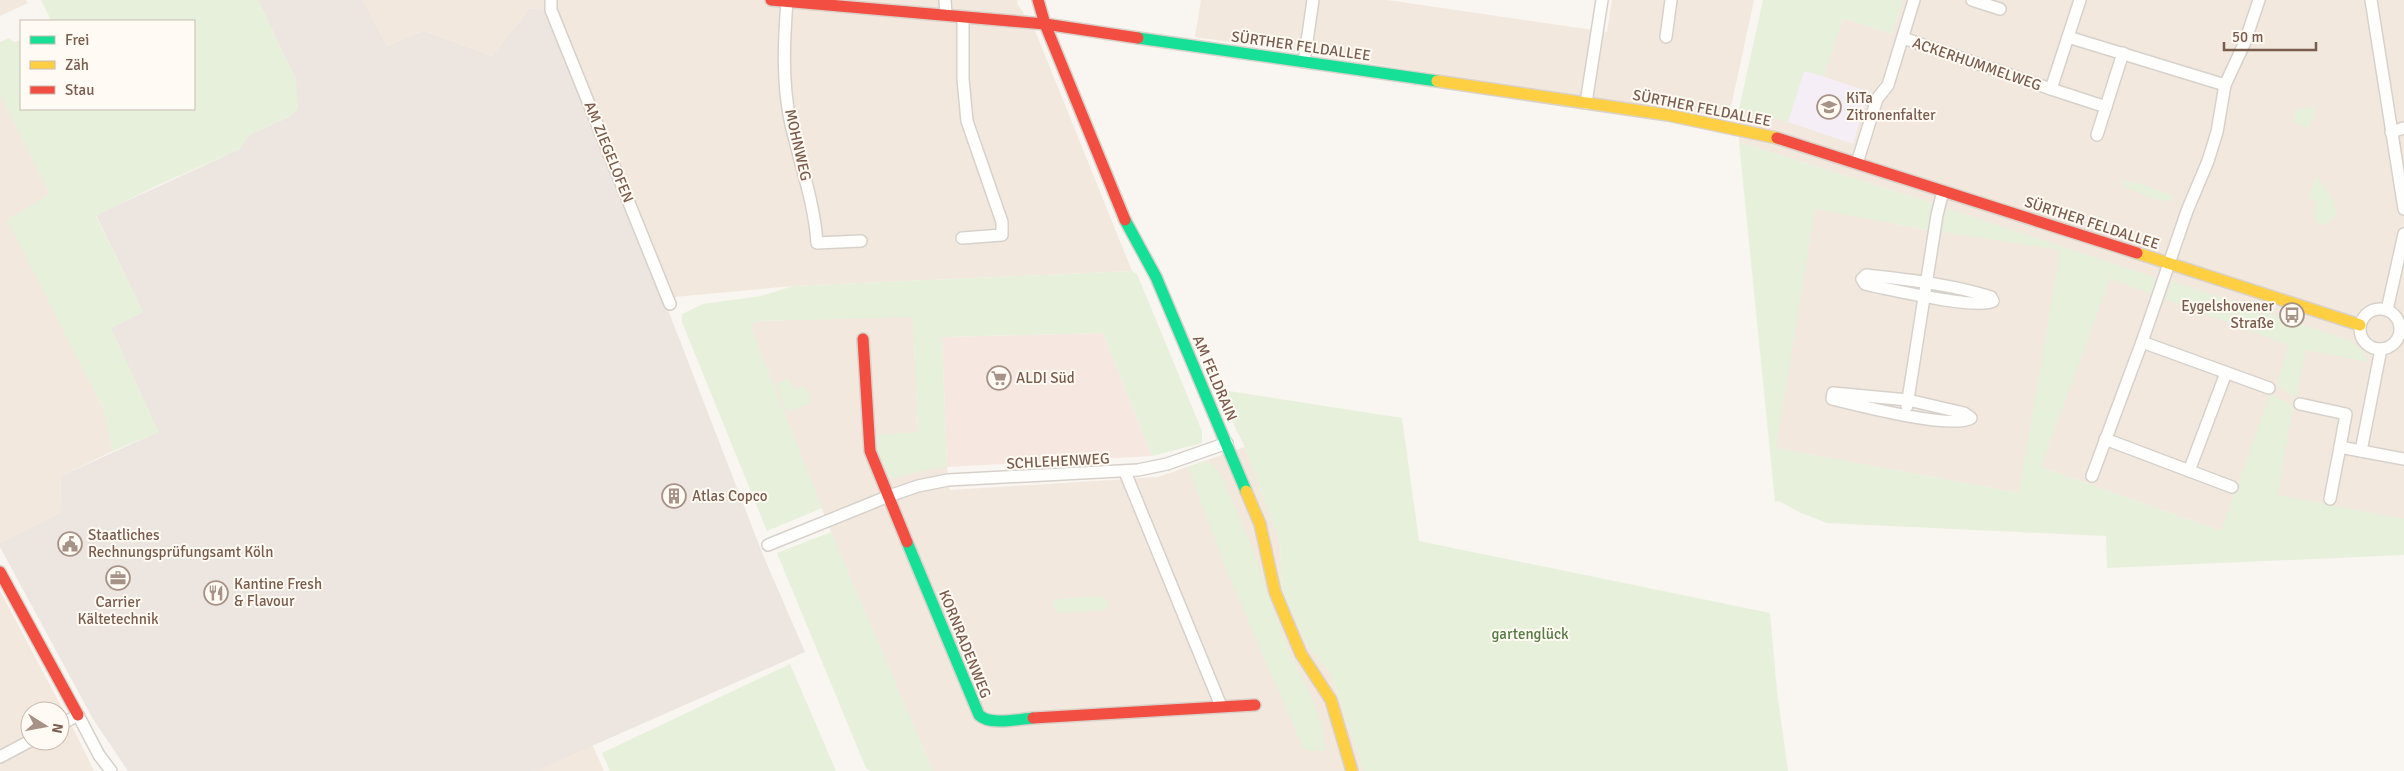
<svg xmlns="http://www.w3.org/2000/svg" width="2404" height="771" font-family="Signika,sans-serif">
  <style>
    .residential { fill: #f2e8de; fill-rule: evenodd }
    .commercial { fill: #f6e8e1 }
    .industrial { fill: #ede5e0 }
    .education { fill: #f6eef6 }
    .green { fill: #e7f0db }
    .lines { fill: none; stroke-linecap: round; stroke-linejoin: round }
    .street-casing { stroke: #d7d1cb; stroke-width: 14 }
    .fast-casing { stroke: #d9d2cb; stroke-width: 14 }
    .slow-casing { stroke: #d9d2cb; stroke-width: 14 }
    .jam-casing { stroke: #d9d2cb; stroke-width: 14 }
    .street { stroke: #fefefd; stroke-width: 11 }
    .fast { stroke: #16e098; stroke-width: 11 }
    .slow { stroke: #ffcf43; stroke-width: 11 }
    .jam { stroke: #f24e42; stroke-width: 11 }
    .labels { text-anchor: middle; stroke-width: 4; stroke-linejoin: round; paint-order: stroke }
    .street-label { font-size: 15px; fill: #7a5c4d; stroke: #fffaf3 }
    .poi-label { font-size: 15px; fill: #7a5c4d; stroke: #fffaf3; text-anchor: start }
    .park-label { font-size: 15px; fill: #537a41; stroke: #fffaf3 }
  </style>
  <rect width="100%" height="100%" fill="#f9f5f0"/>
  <g class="residential">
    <path d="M0,0H26L28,3L0,16Z"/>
    <path d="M363,0H1018L1017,3L1036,33L1132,271L793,286L674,297L558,14L530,8L492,56L424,31L387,46Z"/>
    <path d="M1201,0H1387L1607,32L1612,0H1754L1731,107L1725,117L1195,37Z"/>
    <path d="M1903,0H2404V519L2221,531L2041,467L2019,493L1775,448L1815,208L1928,230L1933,206L1932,203L1739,142V109L1788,122L1804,70L1824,76L1843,18L1892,34Z"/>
    <path d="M0,94L50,194L8,220L104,410L113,451L61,476L60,513L0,543Z"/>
    <path d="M913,316L918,432L947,467L950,490L1158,477L1245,447L1280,544L1282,590L1307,646L1330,672L1364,771H933L831,532L750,325L759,321Z"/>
    <path d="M0,591L76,734L94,771H0ZM30,711H60V741H30Z"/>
    <path d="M592,744L604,771H535Z"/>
  </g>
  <path class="commercial" d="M1103,333L1152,456L947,467L942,337Z"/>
  <path class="industrial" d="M258,0H363L387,46L424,31L492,56L530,8L545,11L663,297L763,555L805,652L535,771H128L93,719L0,547V543L60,513L61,476L158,432L111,328L143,312L96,215L240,149L249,135L291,116L296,80Z"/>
  <path class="education" d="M1804,70L1869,92L1853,144L1788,122Z"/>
  <g class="green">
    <path d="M41,0H258L296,80L298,108L291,116L249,135L240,149L156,186L96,216L143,312L111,328L159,432L113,451L104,410L7,220L50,194L0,94V42L9,38L14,42L21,40V109H194V21H48L50,18Z"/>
    <path d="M1763,0H1903L1892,34L1843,18L1824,76L1804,71L1788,122L1739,109Z"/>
    <path d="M2316,107L2309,128L2293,122L2297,109Z"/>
    <path d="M1739,142L1932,203L1933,206L1929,230L1815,209L1776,448L2019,493L2060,250L1942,232L1946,208L2157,278L2154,287L2158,289L2155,295L2110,279L2041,467L2221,531L2270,394L2293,406L2278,495L2404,519V555L2107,568L2106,536L1827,523L1801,513L1779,501L1775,502Z"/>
    <path d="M2316,176L2333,199L2337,215L2330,222L2319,226L2313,215L2317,200H2308Z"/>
    <path d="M2123,180L2142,184L2173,196L2174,198L2171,201C2156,202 2136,192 2122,185Z"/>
    <path d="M1132,271L1137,274L1202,431V443L1152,456L1103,333L942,337L947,467L929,469L890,479L878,454L874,435L918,432L913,317L759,321L750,325L822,508L767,531L682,322V314L703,304L761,296L793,286Z"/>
    <path d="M2172,281L2351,341L2365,354L2368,362L2306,350L2296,398L2277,385L2288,345L2165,299Z"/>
    <path d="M789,378L794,390L805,386L811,403L787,412L776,384Z"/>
    <path d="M1216,389L1402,418L1419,541L1770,613L1777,691L1788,771H1364L1330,672L1307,646L1282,590L1280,544L1245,447Z"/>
    <path d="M1204,461L1213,465L1221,475C1232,503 1246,530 1256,559C1267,591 1277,624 1291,655C1306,687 1323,715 1326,751L1304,750L1228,574L1188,467Z"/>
    <path d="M831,532L933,771H871L866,768L777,553Z"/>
    <path d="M1099,596L1105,598L1108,601V606L1104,610L1059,613L1053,607L1054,601L1059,599Z"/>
    <path d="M790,664L836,771H610L602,753Z"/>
  </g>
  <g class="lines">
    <g class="street-casing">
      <g id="street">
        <path d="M551,0V10L670,304"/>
        <path d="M945,0L946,15"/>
        <path d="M1972,0L2000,9"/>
        <path d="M2371,0L2404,209"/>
        <path d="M787,1C784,40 782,81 790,120C799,161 814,200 817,243L861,241"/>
        <path d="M1666,37L1671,0"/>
        <path d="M2068,37L2225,85"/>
        <path d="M1903,38L2051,89L2080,0"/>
        <path d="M1304,62L1313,0"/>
        <path d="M2051,89L2106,107"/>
        <path d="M1586,103L1602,0"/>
        <path d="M2391,132L2404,128"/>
        <path d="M2097,135L2123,53"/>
        <path d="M1857,163L1877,99L1888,85L1914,0"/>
        <path d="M962,238L1002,235V222L967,121L963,79V17"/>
        <path d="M1866,275C1908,280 1951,284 1991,297L1993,301C1979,310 1893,290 1873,286L1865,284L1862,279Z"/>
        <circle cx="2380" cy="329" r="20"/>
        <path d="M2387,310L2404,234"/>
        <path d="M2142,342L2269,388"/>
        <path d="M1833,393L1908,400L1964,413L1971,418C1952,430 1857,405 1832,399Z"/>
        <path d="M2300,404L2346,414L2340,447"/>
        <path d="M1907,406L1937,215L1943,191"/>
        <path d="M2105,439L2232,487"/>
        <path d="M2361,451L2404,459"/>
        <path d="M2189,471L2226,373"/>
        <path d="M1125,472L1221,706"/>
        <path d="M2092,476L2142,342L2187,211L2208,161L2217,132L2225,85L2245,42L2259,0"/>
        <path d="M2330,499L2340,447L2361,451L2381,349"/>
        <path d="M768,545L889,496L918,486L948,480L1138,470L1167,464L1227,443"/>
        <path d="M60,725L78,715L99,755L111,771"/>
        <path d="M0,757L30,741"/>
      </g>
    </g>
    <g class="fast-casing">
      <g id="fast">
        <path d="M1138,38L1437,81"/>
        <path d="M1125,220L1156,277L1246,491"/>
        <path d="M907,542L979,715C990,726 1019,719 1033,718"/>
      </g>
    </g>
    <g class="slow-casing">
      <g id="slow">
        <path d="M1437,81L1668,115L1777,138"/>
        <path d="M2137,253L2360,325"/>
        <path d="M1246,491L1260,524L1275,592L1301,654L1331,700L1352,771"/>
      </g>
    </g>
    <g class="jam-casing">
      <g id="jam">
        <path d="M771,0L1045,24L1138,38"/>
        <path d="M1038,0L1045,24L1125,220"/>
        <path d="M1777,138L2137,253"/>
        <path d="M863,339L870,451L907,542"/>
        <path d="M0,572L78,715"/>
        <path d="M1033,718L1255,705"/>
      </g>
    </g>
    <use href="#street" class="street"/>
    <use href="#fast" class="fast"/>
    <use href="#slow" class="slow"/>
    <use href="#jam" class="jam"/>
  </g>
  <defs>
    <g id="school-ring" transform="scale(1.25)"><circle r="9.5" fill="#fffaf3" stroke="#a69286" stroke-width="1.5"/><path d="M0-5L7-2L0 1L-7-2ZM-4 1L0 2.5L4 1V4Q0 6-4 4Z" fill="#a69286"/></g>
    <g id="bus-ring" transform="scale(1.25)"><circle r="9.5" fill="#fffaf3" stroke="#a69286" stroke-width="1.5"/><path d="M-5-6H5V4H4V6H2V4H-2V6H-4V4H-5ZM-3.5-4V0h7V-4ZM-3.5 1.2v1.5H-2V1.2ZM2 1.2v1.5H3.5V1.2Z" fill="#a69286"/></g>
    <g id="supermarket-ring" transform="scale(1.25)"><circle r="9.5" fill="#fffaf3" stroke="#a69286" stroke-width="1.5"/><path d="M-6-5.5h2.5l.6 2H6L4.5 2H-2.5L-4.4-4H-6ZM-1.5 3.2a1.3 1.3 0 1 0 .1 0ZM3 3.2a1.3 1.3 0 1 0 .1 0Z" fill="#a69286"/></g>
    <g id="building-ring" transform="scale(1.25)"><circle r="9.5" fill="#fffaf3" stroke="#a69286" stroke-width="1.5"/><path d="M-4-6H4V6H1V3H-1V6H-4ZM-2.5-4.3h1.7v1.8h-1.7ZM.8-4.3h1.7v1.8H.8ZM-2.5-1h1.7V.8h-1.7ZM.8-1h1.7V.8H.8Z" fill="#a69286"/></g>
    <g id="civic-ring" transform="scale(1.25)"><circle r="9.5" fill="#fffaf3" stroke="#a69286" stroke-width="1.5"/><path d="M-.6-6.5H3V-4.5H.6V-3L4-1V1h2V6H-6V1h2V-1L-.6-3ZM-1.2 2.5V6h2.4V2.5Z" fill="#a69286"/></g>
    <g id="office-ring" transform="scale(1.25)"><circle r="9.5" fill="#fffaf3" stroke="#a69286" stroke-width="1.5"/><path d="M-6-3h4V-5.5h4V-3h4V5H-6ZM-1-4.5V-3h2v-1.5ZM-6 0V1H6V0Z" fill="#a69286"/></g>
    <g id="restaurant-ring" transform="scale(1.25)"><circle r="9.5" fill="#fffaf3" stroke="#a69286" stroke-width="1.5"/><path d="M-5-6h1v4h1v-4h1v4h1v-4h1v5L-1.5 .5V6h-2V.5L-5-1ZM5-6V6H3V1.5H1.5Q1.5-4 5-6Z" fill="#a69286"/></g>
  </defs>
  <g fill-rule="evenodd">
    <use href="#school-ring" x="1829" y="107"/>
    <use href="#bus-ring" x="2292" y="315"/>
    <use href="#supermarket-ring" x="999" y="378"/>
    <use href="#building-ring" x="674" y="496"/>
    <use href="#civic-ring" x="70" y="544"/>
    <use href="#office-ring" x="118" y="578"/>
    <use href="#restaurant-ring" x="216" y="593"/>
  </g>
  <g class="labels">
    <g class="street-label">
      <text transform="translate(1301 46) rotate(8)" y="5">SÜRTHER FELDALLEE</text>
      <text transform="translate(1977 64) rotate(19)" y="5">ACKERHUMMELWEG</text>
      <text transform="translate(1702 108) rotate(11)" y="5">SÜRTHER FELDALLEE</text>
      <text transform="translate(798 145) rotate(77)" y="5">MOHNWEG</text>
      <text transform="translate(609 152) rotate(68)" y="5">AM ZIEGELOFEN</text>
      <text transform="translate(2092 223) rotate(18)" y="5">SÜRTHER FELDALLEE</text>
      <text transform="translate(1215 378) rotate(67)" y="5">AM FELDRAIN</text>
      <text transform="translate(1058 461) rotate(-3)" y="5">SCHLEHENWEG</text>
      <text transform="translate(965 644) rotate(68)" y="5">KORNRADENWEG</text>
    </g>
    <g class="poi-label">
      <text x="1846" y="103">KiTa<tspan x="1846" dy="17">Zitronenfalter</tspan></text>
      <text x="2274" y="311" text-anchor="end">Eygelshovener<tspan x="2274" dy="17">Straße</tspan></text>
      <text x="1016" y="383">ALDI Süd</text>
      <text x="692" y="501">Atlas Copco</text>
      <text x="88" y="540">Staatliches<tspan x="88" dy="17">Rechnungsprüfungsamt Köln</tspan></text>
      <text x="234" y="589">Kantine Fresh<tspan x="234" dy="17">&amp; Flavour</tspan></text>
      <text x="118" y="607" text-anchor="middle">Carrier<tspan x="118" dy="17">Kältetechnik</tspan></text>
    </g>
    <g class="park-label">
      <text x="1530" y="639">gartenglück</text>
    </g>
  </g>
  <rect x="20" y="20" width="175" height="90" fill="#fffaf3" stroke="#cabbb1"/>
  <rect x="30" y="36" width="25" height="8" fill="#16e098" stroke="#cabbb1"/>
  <text x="65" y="45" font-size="15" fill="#7a5c4d">Frei</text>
  <rect x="30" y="61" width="25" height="8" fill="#ffcf43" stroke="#cabbb1"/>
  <text x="65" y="70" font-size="15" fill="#7a5c4d">Zäh</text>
  <rect x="30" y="86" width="25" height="8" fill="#f24e42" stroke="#cabbb1"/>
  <text x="65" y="95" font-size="15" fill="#7a5c4d">Stau</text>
  <g transform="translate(45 726) rotate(101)"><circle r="24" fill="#fffaf3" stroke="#cabbb1"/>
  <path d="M0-4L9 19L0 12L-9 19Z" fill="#a69286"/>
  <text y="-8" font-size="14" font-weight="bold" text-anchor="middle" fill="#7a5c4d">N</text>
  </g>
  <path d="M2224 42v8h92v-8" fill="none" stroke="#7a5c4d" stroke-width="2.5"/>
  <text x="2232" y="42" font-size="15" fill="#7a5c4d" stroke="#fffaf3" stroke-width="4" paint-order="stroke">50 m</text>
</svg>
